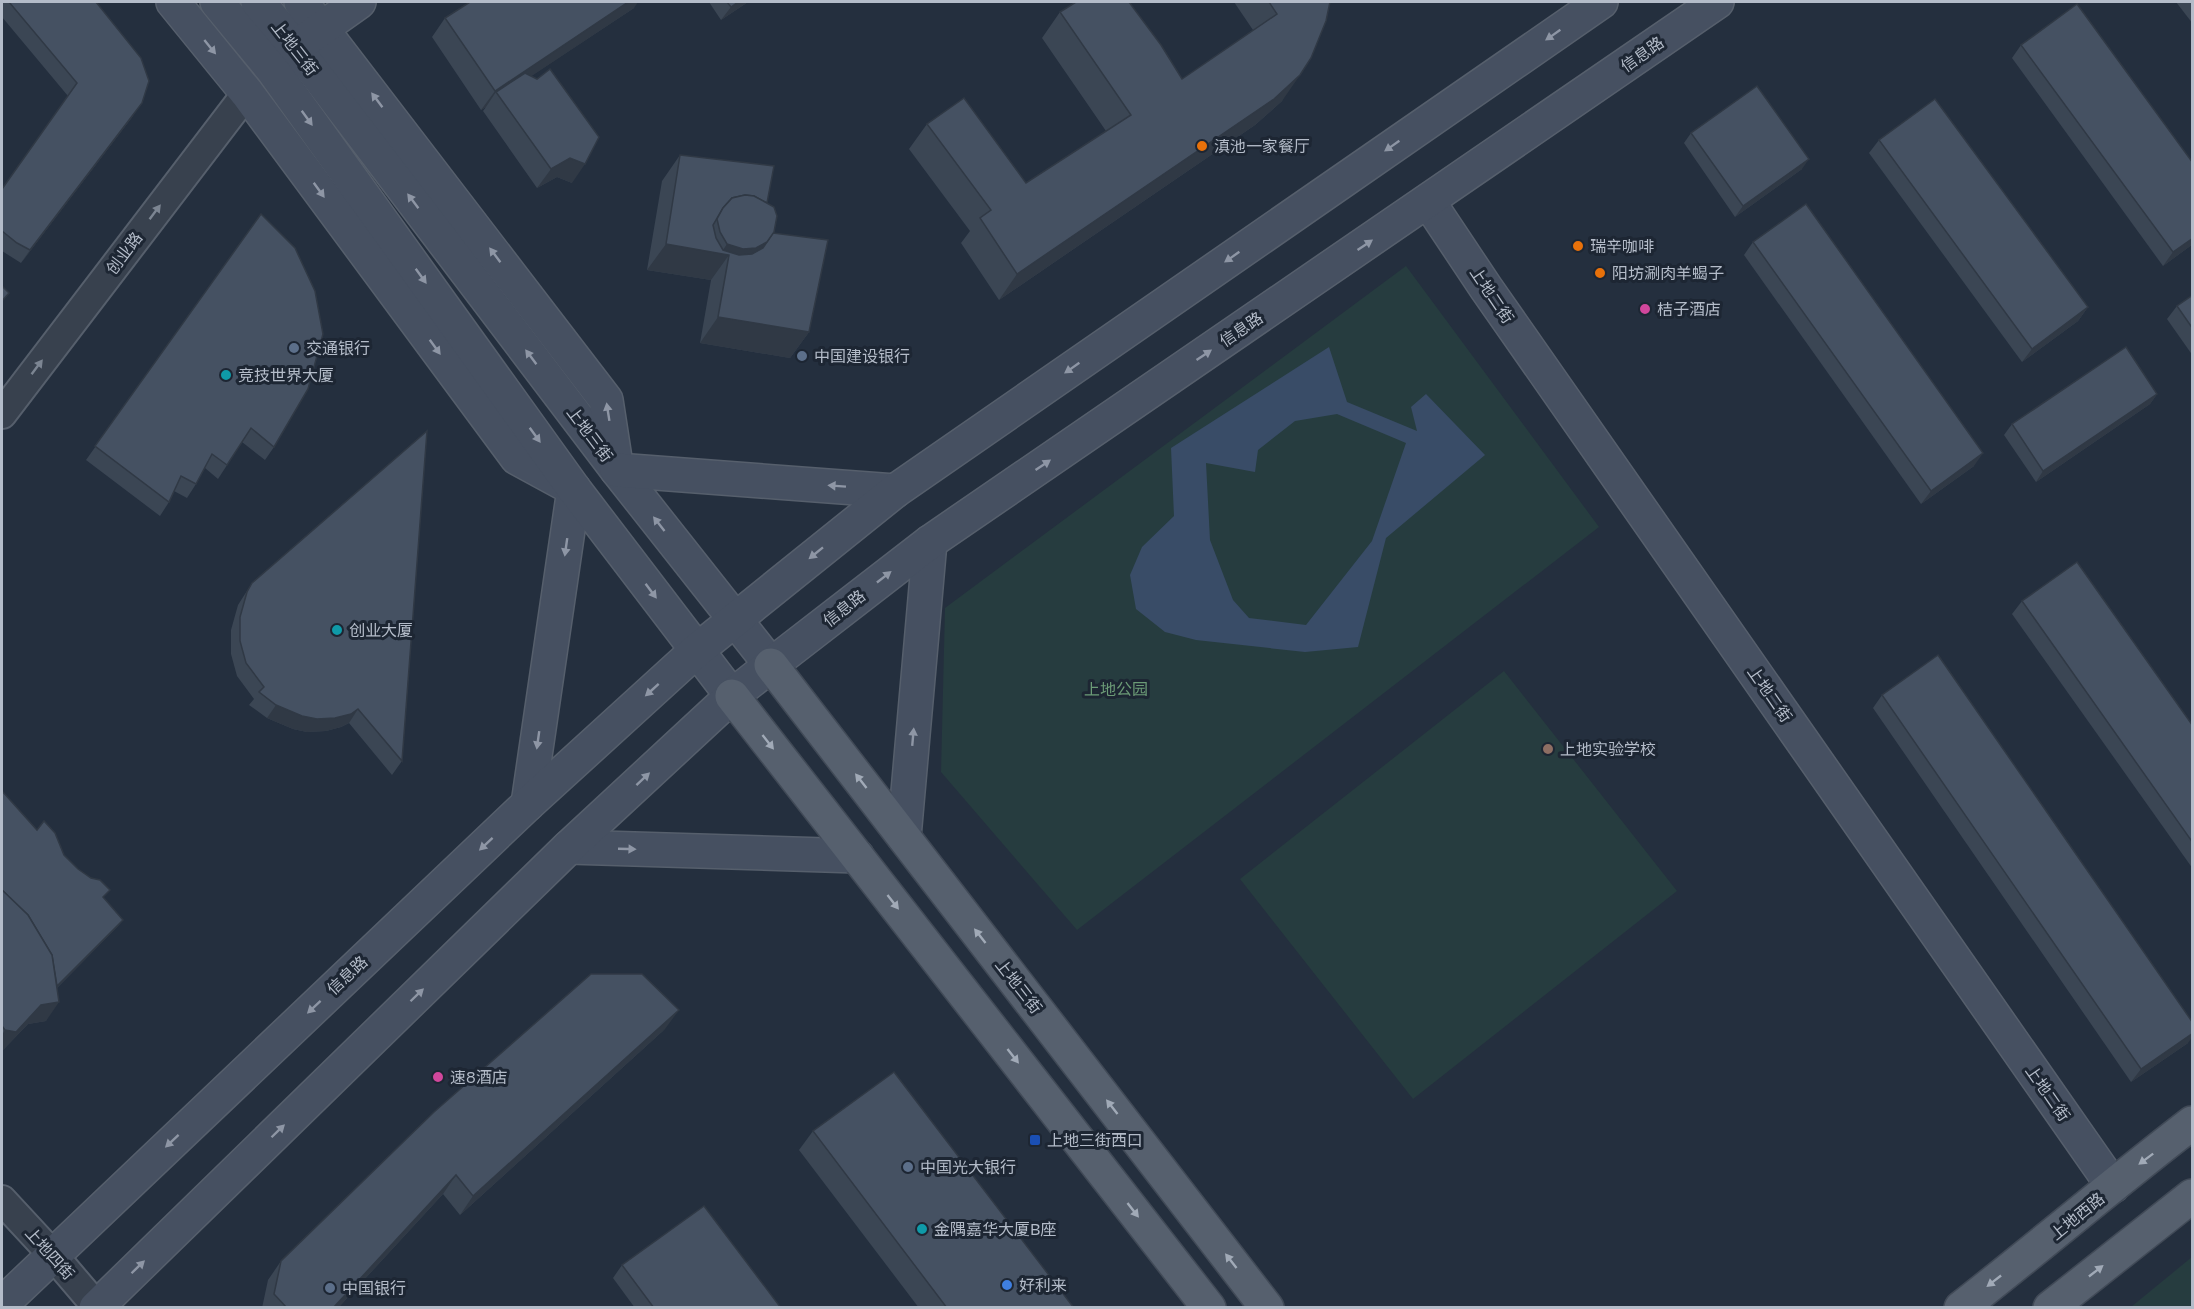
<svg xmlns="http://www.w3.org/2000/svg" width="2194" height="1309" font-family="Commissioner,'Noto Sans SC',sans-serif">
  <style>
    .green { fill: #263c3f }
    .water { fill: #394c67; fill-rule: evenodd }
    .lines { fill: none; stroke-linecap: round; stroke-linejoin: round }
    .street-casing { stroke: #565f6c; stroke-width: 32 }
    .secondary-casing { stroke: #565f6c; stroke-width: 36 }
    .primary-casing { stroke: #414a57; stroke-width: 36 }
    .street { stroke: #38414e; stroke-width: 28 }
    .secondary { stroke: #465061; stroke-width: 33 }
    .primary { stroke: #56606e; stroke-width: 33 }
    .wall { fill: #3b4654 }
    .shaded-wall { fill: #303945 }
    .building { fill: #455162; stroke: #303945; stroke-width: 1.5 }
    .oneway { fill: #8e96a5 }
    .oneway2 { fill: #7c8592 }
    .oneway3 { fill: #a1aab7 }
    .food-dot { fill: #e8710a; stroke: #1d2633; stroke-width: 2 }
    .hotel-dot { fill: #d1479c; stroke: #1d2633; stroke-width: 2 }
    .service-dot { fill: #5c6f8a; stroke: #1d2633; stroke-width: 2 }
    .culture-dot { fill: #0f9aa8; stroke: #1d2633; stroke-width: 2 }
    .education-dot { fill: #8d6e63; stroke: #1d2633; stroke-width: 2 }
    .transit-dot { fill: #1a4fb4; stroke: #1d2633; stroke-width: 2 }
    .shop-dot { fill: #3f7fe0; stroke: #1d2633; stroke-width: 2 }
    .labels { text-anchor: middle; stroke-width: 6; stroke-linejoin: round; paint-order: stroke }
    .street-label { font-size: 16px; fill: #b4bcc9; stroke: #1d2633 }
    .poi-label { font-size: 16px; fill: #b4bcc9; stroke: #1d2633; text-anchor: start }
    .park-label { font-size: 16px; fill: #6b9a76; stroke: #1d2633 }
  </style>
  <rect width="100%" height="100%" fill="#242f3e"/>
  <g class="green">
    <path d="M1406,266L1599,527L1077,930L941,772L945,608Z"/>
    <path d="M1504,671L1677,891L1413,1099L1240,879Z"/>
    <path d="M2192,1257V1307H2131Z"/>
  </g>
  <path class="water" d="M1329,347L1347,402L1417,431L1411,407L1426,394L1485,455L1386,538L1358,647L1305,652L1196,640L1165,632L1136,609L1130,575L1142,547L1174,516L1171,448ZM1337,414L1406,443L1372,541L1306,625L1249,618L1233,600L1210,540L1206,463L1255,472L1258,450L1295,421Z"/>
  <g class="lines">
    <g class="street-casing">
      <g id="street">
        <path d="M2,414L247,93"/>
        <path d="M2,1200L52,1254L98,1308"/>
      </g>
    </g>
    <g class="secondary-casing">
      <g id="secondary">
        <path d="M173,2L247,93L517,458L574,489L528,804"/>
        <path d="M217,2L273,70L574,489L732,696"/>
        <path d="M258,2L296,47L617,470L771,665"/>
        <path d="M301,2L606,400L616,465"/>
        <path d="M304,41L359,2"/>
        <path d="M1428,201L1486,288L2113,1186"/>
        <path d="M617,470L895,491"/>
        <path d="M904,837L930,542"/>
        <path d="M569,847L857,856"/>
        <path d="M2,1304L528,804L696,651L895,491L1601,2"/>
        <path d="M96,1308L569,847L732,696L771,665L930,542L1717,2"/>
      </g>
    </g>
    <g class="primary-casing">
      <g id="primary">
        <path d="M771,665L1267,1308"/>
        <path d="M732,696L1209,1308"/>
        <path d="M1961,1308C2039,1247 2114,1183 2192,1123"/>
        <path d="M2050,1308L2192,1196"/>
      </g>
    </g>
    <use href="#street" class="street"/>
    <use href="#secondary" class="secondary"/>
    <use href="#primary" class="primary"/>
  </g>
  <g class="wall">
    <path d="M2,2H96L133,116L21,263L2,251V189L68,96L2,17Z"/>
    <path d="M709,2H748L721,20Z"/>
    <path d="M1234,2H1330L1282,101L1255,125L999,300L961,243L970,231L909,149L927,124L1026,183L1106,131L1042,38L1060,12L1182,79L1253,30Z"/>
    <path d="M2176,2H2193V24Z"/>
    <path d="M634,8L531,76L572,183L557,177L537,188L483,111L486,107L481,110L432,37L445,18Z"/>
    <path d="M2021,45L2193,163V244L2163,266L2012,58Z"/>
    <path d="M1691,133L1802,169L1735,217L1684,143Z"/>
    <path d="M1879,140L2088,307L2078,321L2022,362L1869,153Z"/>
    <path d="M680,155L767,203L773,233L809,332L790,358L700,343L711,280L647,270L662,181Z"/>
    <path d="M261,214L274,447L265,460L242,442L218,479L205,468L196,484L187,498L174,491L169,502L160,516L86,460Z"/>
    <path d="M1753,242L1974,466L1921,504L1744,255Z"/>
    <path d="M2193,295V356L2167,319L2177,306Z"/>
    <path d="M2157,394L2150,404L2036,482L2004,435L2012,424Z"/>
    <path d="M252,583L402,761L392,775L349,723L341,727L326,731L307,732L293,729L267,718L249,705L254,699L237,676L231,654V630L238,605Z"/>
    <path d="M2022,601L2193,726V869L2012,614Z"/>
    <path d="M1882,695L2188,1043L2131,1082L1873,708Z"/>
    <path d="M2,791L37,830L64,855L123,920L118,926L57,988L46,1021L28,1024L2,1051Z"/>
    <path d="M665,1029L460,1215L443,1194L338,1308H262L268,1280L281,1261Z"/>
    <path d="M813,1131L1074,1308H919L799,1150Z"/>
    <path d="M622,1265L781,1308H635L613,1278Z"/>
  </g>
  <g class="shaded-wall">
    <path d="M628,2H638L634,8L500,97L496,92L486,107L481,110L495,91Z"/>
    <path d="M738,2H748L721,20L731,7Z"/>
    <path d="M1300,75L1282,101L1255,125L999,300L1017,274Z"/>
    <path d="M142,103L133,116L21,263L30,250Z"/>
    <path d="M570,158L585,164L572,183L557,177L537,188L551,169Z"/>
    <path d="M1809,159L1802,169L1735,217L1743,206Z"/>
    <path d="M2193,238V244L2163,266L2173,252Z"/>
    <path d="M767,242L745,274L729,255L711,280L647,270L666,244L721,253L727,244Z"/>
    <path d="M2088,307L2078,321L2022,362L2032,349Z"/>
    <path d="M718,317L809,332L790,358L700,343Z"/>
    <path d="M2157,394L2150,404L2036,482L2043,471Z"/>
    <path d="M1983,453L1974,466L1921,504L1931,491Z"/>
    <path d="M276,705L358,709L349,723L341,727L326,731L307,732L293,729L267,718Z"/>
    <path d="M123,920L118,926L43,1002L48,995Z"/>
    <path d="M59,1002L46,1021L28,1024L2,1051V1035L5,1030L41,1005Z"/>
    <path d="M679,1010L665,1029L460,1215L473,1196Z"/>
    <path d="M2193,1033V1036L2188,1043L2131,1082L2141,1069Z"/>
    <path d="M456,1175L443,1194L338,1308H333Z"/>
  </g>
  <g class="building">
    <path d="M9,2H96L141,58L149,81L142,103L30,250L17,243L2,231V189L77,83Z"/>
    <path d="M470,2H628L495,91L445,18Z"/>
    <path d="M727,2H738L731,7Z"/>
    <path d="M1076,2H1129L1161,45L1182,79L1277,14L1269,2H1330L1326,21L1311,58L1300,75L1274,99L1017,274L980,218L991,210L927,124L964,98L1026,183L1131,115L1060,12Z"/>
    <path d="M2077,4L2193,163V238L2173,252L2021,45Z"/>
    <path d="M550,69L599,137L585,164L570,158L551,169L496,92L525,73L537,79Z"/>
    <path d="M1757,86L1809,159L1743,206L1691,133Z"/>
    <path d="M1935,99L2088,307L2032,349L1879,140Z"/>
    <path d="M680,155L774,166L767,203L754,196L745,195L732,198L723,208L713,225L716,238L723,250L739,255L752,254L763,248L773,233L828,240L809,332L718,317L729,255L666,244Z"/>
    <path d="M745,195L754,196L774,207L777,216L774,232L767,242L756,248L743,249L727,244L720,232L717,219L723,208L732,198Z"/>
    <path d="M1806,204L1983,453L1931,491L1753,242Z"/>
    <path d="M261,214L295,248L315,291L323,334L308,389L274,447L251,428L227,465L212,454L196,484L181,476L169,502L95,446Z"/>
    <path d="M2,286L9,293L2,301Z"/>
    <path d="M2193,295V329L2177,306Z"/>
    <path d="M2126,347L2157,394L2043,471L2012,424Z"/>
    <path d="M427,431L402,761L358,709L351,714L335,718L317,719L302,716L276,705L259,692L264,687L246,663L240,641V617L247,592L252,583Z"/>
    <path d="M2077,562L2193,726V843L2022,601Z"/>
    <path d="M1938,655L2193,1023V1033L2141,1069L1882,695Z"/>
    <path d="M2,791L37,830L44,821L55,833L64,855L78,869L91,878L100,880L110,890L103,897L123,920L57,986L52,955L28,915L2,890Z"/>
    <path d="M2,890L28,915L52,955L59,1002L41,1005L16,1032L5,1030L2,1026Z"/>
    <path d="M591,974H642L679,1010L473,1196L456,1175L333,1308H287L274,1294L281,1261L434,1112Z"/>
    <path d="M894,1072L1074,1308H947L813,1131Z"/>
    <path d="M704,1206L781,1308H654L622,1265Z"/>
  </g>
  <defs><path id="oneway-solid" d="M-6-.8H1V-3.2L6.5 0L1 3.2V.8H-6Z" transform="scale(1.5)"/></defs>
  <g class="oneway">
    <use href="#oneway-solid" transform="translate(1553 35) rotate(145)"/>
    <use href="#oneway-solid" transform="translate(210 47) rotate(51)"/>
    <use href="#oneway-solid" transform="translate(377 100) rotate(-127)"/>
    <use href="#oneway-solid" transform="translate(307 118) rotate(54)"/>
    <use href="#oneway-solid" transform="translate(1392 146) rotate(145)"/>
    <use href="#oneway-solid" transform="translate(319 190) rotate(54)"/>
    <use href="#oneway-solid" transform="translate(413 201) rotate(-127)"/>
    <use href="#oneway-solid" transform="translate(1365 245) rotate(-34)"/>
    <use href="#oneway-solid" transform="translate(495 255) rotate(-127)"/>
    <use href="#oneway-solid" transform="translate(1232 257) rotate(145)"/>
    <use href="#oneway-solid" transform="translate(421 276) rotate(54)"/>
    <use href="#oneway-solid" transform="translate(435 347) rotate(54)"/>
    <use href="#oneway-solid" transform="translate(1204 355) rotate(-34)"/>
    <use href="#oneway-solid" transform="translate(531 357) rotate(-127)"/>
    <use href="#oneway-solid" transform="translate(1072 368) rotate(145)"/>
    <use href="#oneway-solid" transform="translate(608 412) rotate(-99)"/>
    <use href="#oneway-solid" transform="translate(535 435) rotate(54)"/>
    <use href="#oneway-solid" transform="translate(1043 465) rotate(-34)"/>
    <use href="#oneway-solid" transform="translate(837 486) rotate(-176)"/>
    <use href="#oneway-solid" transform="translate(659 524) rotate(-128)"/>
    <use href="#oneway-solid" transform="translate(566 547) rotate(98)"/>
    <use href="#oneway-solid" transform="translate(816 553) rotate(141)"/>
    <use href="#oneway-solid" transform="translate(884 577) rotate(-38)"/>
    <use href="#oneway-solid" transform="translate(651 591) rotate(53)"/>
    <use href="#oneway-solid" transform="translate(652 690) rotate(138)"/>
    <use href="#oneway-solid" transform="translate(913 737) rotate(-85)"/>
    <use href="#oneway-solid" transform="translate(538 740) rotate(98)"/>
    <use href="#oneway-solid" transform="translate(643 779) rotate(-43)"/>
    <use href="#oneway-solid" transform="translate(486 844) rotate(137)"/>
    <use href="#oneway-solid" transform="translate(627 849) rotate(2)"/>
    <use href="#oneway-solid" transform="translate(417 995) rotate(-44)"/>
    <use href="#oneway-solid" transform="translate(314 1007) rotate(137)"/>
    <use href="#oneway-solid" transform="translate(278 1131) rotate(-44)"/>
    <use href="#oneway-solid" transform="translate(172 1141) rotate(137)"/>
    <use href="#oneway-solid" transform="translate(138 1267) rotate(-44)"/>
  </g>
  <g class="oneway2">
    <use href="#oneway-solid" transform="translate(155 212) rotate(-53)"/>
    <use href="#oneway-solid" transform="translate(37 367) rotate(-53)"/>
  </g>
  <g class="oneway3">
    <use href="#oneway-solid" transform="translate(768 742) rotate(52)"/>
    <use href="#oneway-solid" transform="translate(861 781) rotate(-128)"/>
    <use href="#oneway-solid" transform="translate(893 902) rotate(52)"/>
    <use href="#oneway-solid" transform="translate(980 936) rotate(-128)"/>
    <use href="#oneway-solid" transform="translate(1013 1056) rotate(52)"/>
    <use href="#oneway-solid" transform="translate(1112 1107) rotate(-128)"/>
    <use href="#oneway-solid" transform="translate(2146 1159) rotate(143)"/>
    <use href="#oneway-solid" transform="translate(1133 1210) rotate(52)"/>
    <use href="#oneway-solid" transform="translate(1231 1261) rotate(-128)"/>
    <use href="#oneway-solid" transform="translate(2096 1271) rotate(-38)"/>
    <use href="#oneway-solid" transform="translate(1994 1281) rotate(142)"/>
  </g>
  <g class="food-dot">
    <circle cx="1202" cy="146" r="6"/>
    <circle cx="1578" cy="246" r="6"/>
    <circle cx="1600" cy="273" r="6"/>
  </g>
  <g class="hotel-dot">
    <circle cx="1645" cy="309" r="6"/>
    <circle cx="438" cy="1077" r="6"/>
  </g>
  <g class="service-dot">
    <circle cx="294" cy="348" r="6"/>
    <circle cx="802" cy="356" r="6"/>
    <circle cx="908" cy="1167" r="6"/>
    <circle cx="330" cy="1288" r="6"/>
  </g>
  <g class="culture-dot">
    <circle cx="226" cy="375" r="6"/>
    <circle cx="337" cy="630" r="6"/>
    <circle cx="922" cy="1229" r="6"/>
  </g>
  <circle class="education-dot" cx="1548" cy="749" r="6"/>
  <rect class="transit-dot" x="1029" y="1134" width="12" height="12" rx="3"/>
  <circle class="shop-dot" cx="1007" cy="1285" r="6"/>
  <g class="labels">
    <g class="street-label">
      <text transform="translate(295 48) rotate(52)" y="6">上地三街</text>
      <text transform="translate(1642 54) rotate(-35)" y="6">信息路</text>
      <text transform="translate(124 253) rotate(-53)" y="6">创业路</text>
      <text transform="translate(1492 295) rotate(56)" y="6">上地二街</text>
      <text transform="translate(1241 329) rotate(-34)" y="6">信息路</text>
      <text transform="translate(590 434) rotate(53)" y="6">上地三街</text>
      <text transform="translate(844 608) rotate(-38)" y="6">信息路</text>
      <text transform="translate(1770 694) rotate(55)" y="6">上地二街</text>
      <text transform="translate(347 975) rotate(-43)" y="6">信息路</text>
      <text transform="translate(1019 986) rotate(52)" y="6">上地三街</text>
      <text transform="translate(2048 1093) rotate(55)" y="6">上地二街</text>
      <text transform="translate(2077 1216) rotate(-39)" y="6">上地西路</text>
      <text transform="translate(50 1253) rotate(48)" y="6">上地四街</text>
    </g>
    <g class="poi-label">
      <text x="1214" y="152">滇池一家餐厅</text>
      <text x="1590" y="252">瑞辛咖啡</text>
      <text x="1612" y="279">阳坊涮肉羊蝎子</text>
      <text x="1657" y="315">桔子酒店</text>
      <text x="306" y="354">交通银行</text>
      <text x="814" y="362">中国建设银行</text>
      <text x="238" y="381">竞技世界大厦</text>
      <text x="349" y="636">创业大厦</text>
      <text x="1560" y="755">上地实验学校</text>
      <text x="450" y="1083">速8酒店</text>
      <text x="1047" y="1146">上地三街西口</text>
      <text x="920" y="1173">中国光大银行</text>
      <text x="934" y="1235">金隅嘉华大厦B座</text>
      <text x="1019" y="1291">好利来</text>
      <text x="342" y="1294">中国银行</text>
    </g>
    <g class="park-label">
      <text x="1116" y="695">上地公园</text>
    </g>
  </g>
  <rect width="2194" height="1309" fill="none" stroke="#b4bcc9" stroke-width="6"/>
</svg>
